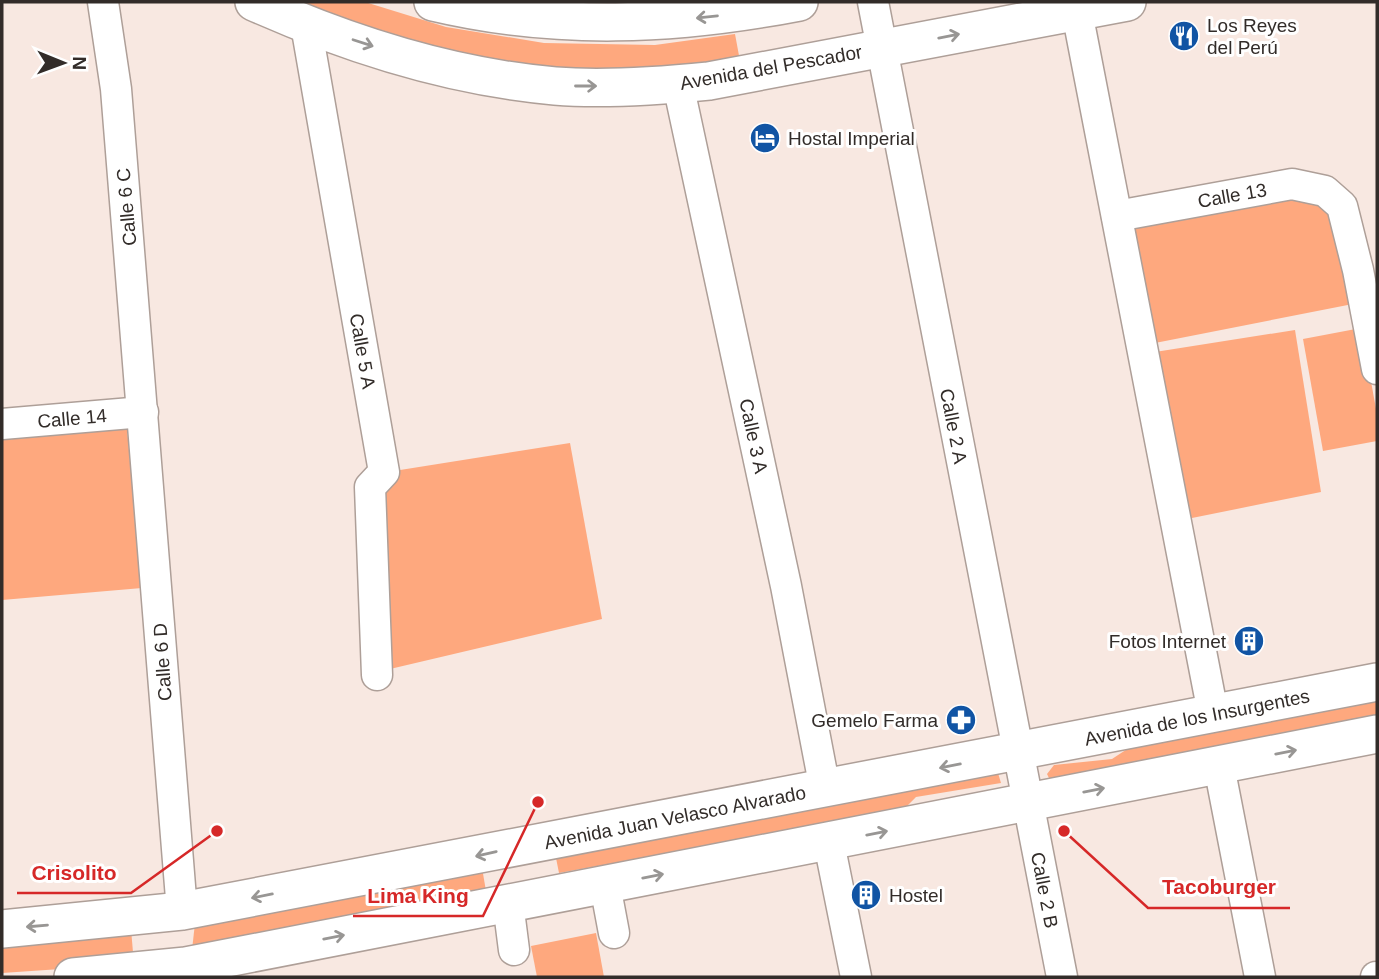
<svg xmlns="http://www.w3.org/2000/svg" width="1379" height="979" font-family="Arial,sans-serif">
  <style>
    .green { fill: #fea87e }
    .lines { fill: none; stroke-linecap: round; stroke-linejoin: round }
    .minor-casing { stroke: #ae9f98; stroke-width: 33 }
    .major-casing { stroke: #ae9f98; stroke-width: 40 }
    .minor { stroke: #fff; stroke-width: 30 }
    .major { stroke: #fff; stroke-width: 37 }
    .oneway { stroke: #989694 }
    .labels { text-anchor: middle; stroke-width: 6; stroke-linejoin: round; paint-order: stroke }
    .poi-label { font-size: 19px; fill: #322c29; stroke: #fff; text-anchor: start }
    .street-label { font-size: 19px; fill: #322c29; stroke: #fff }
    .leader { fill: none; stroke: #d62828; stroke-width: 2.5 }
    .callout-dot { fill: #d62828; stroke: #fff; stroke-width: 2.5 }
    .callout-label { font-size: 21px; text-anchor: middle; font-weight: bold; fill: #d62828; stroke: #fff; stroke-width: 6; stroke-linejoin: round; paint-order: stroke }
  </style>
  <rect width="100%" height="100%" fill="#f8e8e1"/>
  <g class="green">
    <path d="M295,2H365L446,27L544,43L655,45L735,34L740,61L625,72L526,66L423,47Z"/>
    <path d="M1285,198L1335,203L1363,302L1155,343L1131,222Z"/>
    <path d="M1361,328L1377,414V441L1323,451L1303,339Z"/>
    <path d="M1295,330L1321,492L1187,519L1155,352Z"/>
    <path d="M127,429L142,588L2,600V440Z"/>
    <path d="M570,443L602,619L390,669L375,474Z"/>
    <path d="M1377,691V721L1052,784L1047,774L1054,765L1112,759L1150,734Z"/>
    <path d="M995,763L1001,783L916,797L902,811L559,873L555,853Z"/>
    <path d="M481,862L486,891L192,950L195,923Z"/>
    <path d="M131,929L134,964L2,973V941Z"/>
    <path d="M596,933L604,977H537L531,946Z"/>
  </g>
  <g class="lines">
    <g class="minor-casing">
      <g id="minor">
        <path d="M103,2L116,89L182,911"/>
        <path d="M873,2L1062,977"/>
        <path d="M1077,12L1213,713"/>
        <path d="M306,25L384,472L370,487L377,675"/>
        <path d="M678,84L786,586L825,789"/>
        <path d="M1117,216L1292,184L1325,191L1342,206L1358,270L1377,369"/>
        <path d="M2,424L143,412"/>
        <path d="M1219,766L1260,977"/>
        <path d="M829,843L856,977"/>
        <path d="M605,885L614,933"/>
        <path d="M508,903L514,950"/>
        <path d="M1376,977H1377"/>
      </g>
    </g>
    <g class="major-casing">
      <g id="major">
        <path d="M254,2C348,44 452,77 555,86C606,90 659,86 709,81L1127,2"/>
        <path d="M433,2C556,31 675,26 799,2"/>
        <path d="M2,929L182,911L1377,682"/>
        <path d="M73,977L186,966L1377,734"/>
      </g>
    </g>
    <use href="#minor" class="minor"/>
    <use href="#major" class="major"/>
  </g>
  <defs><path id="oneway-shaft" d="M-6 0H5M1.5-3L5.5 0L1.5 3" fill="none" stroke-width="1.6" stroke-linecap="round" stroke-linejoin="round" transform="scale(1.75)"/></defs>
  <g class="oneway">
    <use href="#oneway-shaft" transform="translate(707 17) rotate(174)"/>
    <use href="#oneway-shaft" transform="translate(949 36) rotate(-11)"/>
    <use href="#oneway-shaft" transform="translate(363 43) rotate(18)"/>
    <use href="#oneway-shaft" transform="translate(586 86)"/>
    <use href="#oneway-shaft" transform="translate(1286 752) rotate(-11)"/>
    <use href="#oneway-shaft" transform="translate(950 766) rotate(169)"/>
    <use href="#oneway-shaft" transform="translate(1094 790) rotate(-11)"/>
    <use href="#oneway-shaft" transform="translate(877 833) rotate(-11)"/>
    <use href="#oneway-shaft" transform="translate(486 854) rotate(167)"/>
    <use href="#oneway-shaft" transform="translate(653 876) rotate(-11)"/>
    <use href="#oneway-shaft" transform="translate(262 896) rotate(169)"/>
    <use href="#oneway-shaft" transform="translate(37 926) rotate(175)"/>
    <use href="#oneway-shaft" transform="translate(334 937) rotate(-11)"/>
  </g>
  <defs>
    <g id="restaurant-disc" transform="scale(1.575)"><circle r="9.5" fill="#1154a4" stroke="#fff"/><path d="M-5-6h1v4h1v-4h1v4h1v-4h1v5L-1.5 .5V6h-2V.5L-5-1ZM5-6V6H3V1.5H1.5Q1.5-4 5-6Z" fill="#fff"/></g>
    <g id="hotel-disc" transform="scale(1.575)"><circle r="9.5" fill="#1154a4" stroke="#fff"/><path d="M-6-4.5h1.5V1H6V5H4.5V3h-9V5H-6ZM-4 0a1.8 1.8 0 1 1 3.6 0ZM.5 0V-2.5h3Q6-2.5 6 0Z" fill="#fff"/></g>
    <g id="building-disc" transform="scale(1.575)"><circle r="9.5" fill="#1154a4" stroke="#fff"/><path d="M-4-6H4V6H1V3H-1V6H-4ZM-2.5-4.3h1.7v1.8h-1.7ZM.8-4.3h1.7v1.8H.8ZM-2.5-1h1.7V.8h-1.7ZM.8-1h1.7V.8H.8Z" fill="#fff"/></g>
    <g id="pharmacy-disc" transform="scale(1.575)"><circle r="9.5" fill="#1154a4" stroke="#fff"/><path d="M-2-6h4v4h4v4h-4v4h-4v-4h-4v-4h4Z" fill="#fff"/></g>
  </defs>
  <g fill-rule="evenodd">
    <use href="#restaurant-disc" x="1184" y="36"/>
    <use href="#hotel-disc" x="765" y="138"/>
    <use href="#building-disc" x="1249" y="641"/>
    <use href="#pharmacy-disc" x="961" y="720"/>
    <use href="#building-disc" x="866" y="895"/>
  </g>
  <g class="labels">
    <g class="poi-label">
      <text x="1207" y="32">Los Reyes<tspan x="1207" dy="22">del Perú</tspan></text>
      <text x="788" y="145">Hostal Imperial</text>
      <text x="1226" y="648" text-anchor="end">Fotos Internet</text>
      <text x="938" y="727" text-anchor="end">Gemelo Farma</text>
      <text x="889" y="902">Hostel</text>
    </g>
    <g class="street-label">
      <text transform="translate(771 67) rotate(-10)" y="7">Avenida del Pescador</text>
      <text transform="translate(1232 195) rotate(-10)" y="7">Calle 13</text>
      <text transform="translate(126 207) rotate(-95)" y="7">Calle 6 C</text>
      <text transform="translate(363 351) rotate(80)" y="7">Calle 5 A</text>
      <text transform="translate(72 418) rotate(-5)" y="7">Calle 14</text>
      <text transform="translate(954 426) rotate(79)" y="7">Calle 2 A</text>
      <text transform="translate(754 436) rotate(78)" y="7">Calle 3 A</text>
      <text transform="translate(162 662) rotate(-94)" y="7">Calle 6 D</text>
      <text transform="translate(1197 717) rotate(-11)" y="7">Avenida de los Insurgentes</text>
      <text transform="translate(675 817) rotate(-11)" y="7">Avenida Juan Velasco Alvarado</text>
      <text transform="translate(1045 890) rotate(79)" y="7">Calle 2 B</text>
    </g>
  </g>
  <path class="leader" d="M217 831L131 893H17M1064 831L1148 908H1290M538 802L483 916H353"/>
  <g class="callout-dot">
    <circle cx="217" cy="831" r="7"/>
    <circle cx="1064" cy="831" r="7"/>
    <circle cx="538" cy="802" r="7"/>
  </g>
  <g class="callout-label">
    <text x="74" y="880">Crisolito</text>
    <text x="1219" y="894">Tacoburger</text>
    <text x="418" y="903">Lima King</text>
  </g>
  <rect width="1379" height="979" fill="none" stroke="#322c29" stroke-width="7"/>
  <g transform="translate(63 63) rotate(91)" stroke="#ffffff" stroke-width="5" paint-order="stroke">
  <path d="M0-5L12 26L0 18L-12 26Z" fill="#322c29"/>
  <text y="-10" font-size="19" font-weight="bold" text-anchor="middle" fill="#322c29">N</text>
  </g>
</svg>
